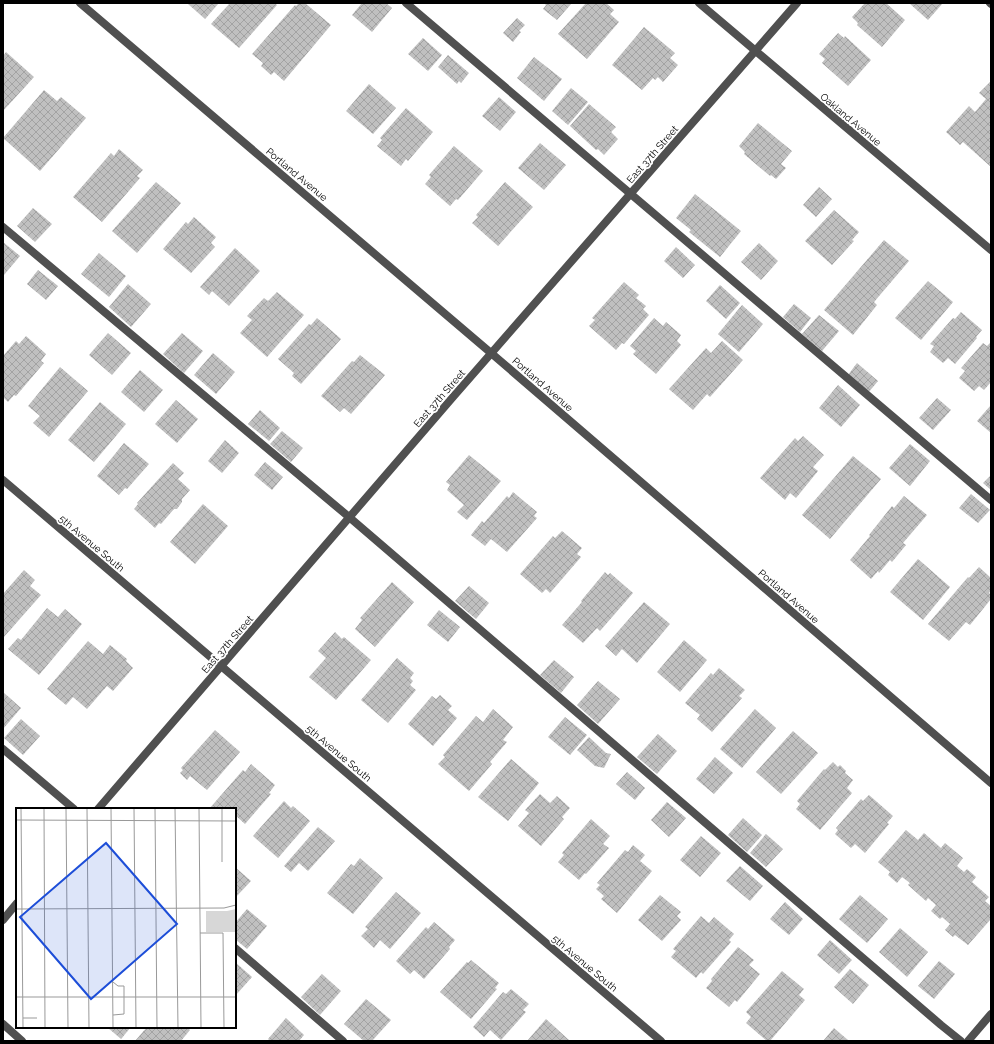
<svg xmlns="http://www.w3.org/2000/svg" width="994" height="1044" font-family="Raleway,sans-serif">
  <style>
    .building { fill: url(#building-cross-hatch) }
    .lines { fill: none; stroke-linecap: round; stroke-linejoin: round }
    .service { stroke: #505050; stroke-width: 8 }
    .minor { stroke: #505050; stroke-width: 8 }
    .tertiary { stroke: #505050; stroke-width: 8 }
    .labels { text-anchor: middle; stroke-width: 3.5; stroke-linejoin: round; paint-order: stroke }
    .street-label { font-size: 10px; fill: #000; stroke: #fff }
    .inset-road { fill: none; stroke: #999; stroke-width: 1 }
    .view { fill: #1d4ed8; fill-opacity: 0.15; stroke: #1d4ed8; stroke-width: 2 }
    .inset-edge { fill: none; stroke: #000; stroke-width: 2 }
  </style>
  <defs>
    <pattern id="building-cross-hatch" width="8" height="8" patternUnits="userSpaceOnUse"><rect width="8" height="8" fill="#c0c0c0"/><path d="M0 0l8 8M0 8l8-8" fill="none" stroke="#a3a3a3"/></pattern>
  </defs>
  <rect width="100%" height="100%" fill="#fff"/>
  <g class="building">
    <path d="M187,3H219L205,19Z"/>
    <path d="M230,3H274L277,5L239,48L211,24Z"/>
    <path d="M299,3H305L331,25L284,81L274,72L271,75L261,66L263,63L252,54L295,5L296,6Z"/>
    <path d="M362,3H386L392,8L372,32L352,15Z"/>
    <path d="M544,3H572L557,20L543,9L546,5Z"/>
    <path d="M586,3H606L614,10L610,14L619,22L587,59L558,34Z"/>
    <path d="M865,3H886L905,20L882,47L857,25L858,23L852,17Z"/>
    <path d="M909,3H943L928,20Z"/>
    <path d="M517,18L525,25L519,31L521,32L513,42L503,33Z"/>
    <path d="M644,27L675,53L670,58L678,65L663,82L658,77L655,80L653,78L642,90L612,65Z"/>
    <path d="M838,33L844,38L845,36L871,60L848,86L822,63L825,59L819,54Z"/>
    <path d="M423,38L442,55L428,71L408,54Z"/>
    <path d="M6,52L34,77L3,111V56Z"/>
    <path d="M448,55L469,73L461,83L459,81L457,84L438,67Z"/>
    <path d="M534,57L562,79L544,101L517,78Z"/>
    <path d="M991,81V167L963,142L960,145L946,132L969,106L975,112L986,99L979,93Z"/>
    <path d="M369,84L396,108L373,134L346,111Z"/>
    <path d="M571,88L588,102L568,125L552,111Z"/>
    <path d="M44,90L57,101L61,97L86,118L40,171L3,138Z"/>
    <path d="M499,97L516,112L500,131L482,116Z"/>
    <path d="M589,104L616,127L611,132L618,139L604,155L598,149L596,150L570,126Z"/>
    <path d="M406,108L433,132L408,161L406,159L401,166L377,146L382,140L380,138Z"/>
    <path d="M758,123L792,151L781,164L786,168L776,179L771,175L770,176L744,154L745,152L739,146Z"/>
    <path d="M540,143L566,165L544,190L518,168Z"/>
    <path d="M454,146L483,171L458,200L456,199L450,206L425,184L431,177L429,175Z"/>
    <path d="M119,149L143,170L137,176L140,178L102,222L73,197L111,153L114,156Z"/>
    <path d="M156,182L181,203L137,253L112,231Z"/>
    <path d="M505,182L533,207L498,246L472,223L478,217L476,215Z"/>
    <path d="M819,187L832,199L816,217L803,205Z"/>
    <path d="M695,194L741,231L720,257L689,232L691,230L676,218Z"/>
    <path d="M33,208L52,224L35,242L17,226Z"/>
    <path d="M834,210L859,232L852,240L854,241L832,265L805,241Z"/>
    <path d="M194,217L216,237L211,243L215,247L191,273L163,249L186,222L188,224Z"/>
    <path d="M884,240L909,261L874,302L877,305L853,335L824,310Z"/>
    <path d="M3,242L20,256L4,275L3,274Z"/>
    <path d="M759,243L778,261L761,280L741,262Z"/>
    <path d="M676,247L695,265L683,278L664,261Z"/>
    <path d="M235,248L260,271L229,306L212,291L209,295L200,287Z"/>
    <path d="M99,253L126,276L109,297L81,274Z"/>
    <path d="M38,270L58,286L46,300L27,284Z"/>
    <path d="M928,281L953,302L921,340L895,318Z"/>
    <path d="M624,282L639,295L636,298L646,306L643,309L649,315L624,344L622,343L616,350L589,326L595,320L592,318Z"/>
    <path d="M128,284L151,304L131,327L109,307Z"/>
    <path d="M720,285L740,303L726,319L706,301Z"/>
    <path d="M277,292L304,315L267,357L240,333L252,320L247,316L264,298L268,301Z"/>
    <path d="M794,304L811,318L800,332L783,317Z"/>
    <path d="M742,305L763,324L739,352L718,334Z"/>
    <path d="M961,312L982,330L976,337L977,338L955,364L948,358L943,363L930,352L934,346L930,344L953,318L955,319Z"/>
    <path d="M819,315L839,331L822,351L802,334Z"/>
    <path d="M317,318L341,339L301,384L292,376L294,373L278,359L309,324L311,325Z"/>
    <path d="M654,318L663,326L666,322L681,335L677,341L681,345L656,374L633,354L636,351L630,346Z"/>
    <path d="M108,333L131,353L112,375L89,355Z"/>
    <path d="M182,333L203,351L184,373L163,354Z"/>
    <path d="M26,336L46,354L41,361L44,363L16,396L14,395L8,402L3,397V356L16,341L19,344Z"/>
    <path d="M722,341L743,360L710,397L707,394L693,410L669,389L706,348L711,353Z"/>
    <path d="M991,342V382L984,390L979,386L974,391L959,378L965,371L961,368L983,343L987,346Z"/>
    <path d="M213,353L235,372L216,394L194,375Z"/>
    <path d="M360,355L385,375L351,414L344,408L340,412L321,396L352,361L354,362Z"/>
    <path d="M857,363L878,381L868,393L848,375Z"/>
    <path d="M60,367L88,391L49,437L33,423L40,416L28,406Z"/>
    <path d="M140,370L163,390L144,412L121,392Z"/>
    <path d="M838,385L860,405L841,427L819,408Z"/>
    <path d="M937,398L951,410L933,430L919,418Z"/>
    <path d="M176,400L198,419L177,443L155,424Z"/>
    <path d="M100,402L126,424L94,462L68,440Z"/>
    <path d="M991,405V433L977,421Z"/>
    <path d="M260,410L280,428L269,441L248,424Z"/>
    <path d="M282,431L303,448L291,462L270,444Z"/>
    <path d="M803,436L824,455L813,467L818,471L796,498L790,493L785,500L760,478L795,438L798,441Z"/>
    <path d="M225,440L239,453L222,473L208,461Z"/>
    <path d="M124,443L149,464L127,489L125,488L119,495L97,476Z"/>
    <path d="M910,444L930,461L910,486L889,468Z"/>
    <path d="M469,455L501,481L467,520L457,512L464,505L447,490L450,485L446,482Z"/>
    <path d="M853,456L881,479L830,539L802,515Z"/>
    <path d="M265,462L283,477L272,490L254,475Z"/>
    <path d="M173,463L184,473L178,479L190,490L182,499V502L177,509H174L161,524L159,523L155,528L134,509L138,504L137,503Z"/>
    <path d="M991,475V490L983,483Z"/>
    <path d="M513,492L537,512L534,516L537,518L507,552L491,539L485,546L471,535L482,521L484,523L507,496L509,498Z"/>
    <path d="M971,494L990,510L978,523L959,508Z"/>
    <path d="M904,496L927,515L903,543L906,545L892,562L890,560L879,573L878,571L871,579L850,560L870,536L869,535L892,506L894,508Z"/>
    <path d="M203,504L228,526L195,564L170,542Z"/>
    <path d="M562,531L582,548L577,554L581,557L550,593L546,589L542,593L520,574L553,536L555,538Z"/>
    <path d="M918,559L950,587L923,620L890,592Z"/>
    <path d="M979,567L991,578V590L989,593L991,595V599L970,625L966,622L949,641L928,624L968,577L969,578Z"/>
    <path d="M24,570L35,580L30,586L41,595L3,638V594Z"/>
    <path d="M605,572L608,575L610,573L633,593L600,631L597,628L583,643L562,625L582,602L581,601Z"/>
    <path d="M392,582L414,602L375,647L355,629L362,620L360,618Z"/>
    <path d="M469,586L489,603L476,619L455,601Z"/>
    <path d="M644,602L670,624L637,663L622,649L616,656L605,646Z"/>
    <path d="M47,608L58,617L65,609L82,624L39,675L8,649L18,638L21,640Z"/>
    <path d="M439,610L460,627L448,642L427,625Z"/>
    <path d="M335,632L342,639L344,637L371,660L336,700L309,677L326,658L318,651Z"/>
    <path d="M684,640L707,660L680,692L657,672Z"/>
    <path d="M88,641L103,654L110,645L127,659L126,661L133,668L113,691L107,686L87,709L73,697L66,705L47,689Z"/>
    <path d="M397,658L414,673L410,678L413,681L410,685L416,690L388,723L361,700Z"/>
    <path d="M554,660L574,677L561,693L540,675Z"/>
    <path d="M719,668L745,690L739,696L742,698L712,732L697,719L700,715L685,703L711,673L713,675Z"/>
    <path d="M598,681L620,699L598,724L577,705Z"/>
    <path d="M3,692L21,708L3,729Z"/>
    <path d="M440,695L452,706L448,710L457,718L433,746L408,724L432,696L436,699Z"/>
    <path d="M493,709L513,727L503,740L507,742L490,762L492,764L469,791L438,764L445,757L443,755L476,716L483,722Z"/>
    <path d="M755,709L776,728L742,768L720,749Z"/>
    <path d="M565,717L587,735L570,755L548,737Z"/>
    <path d="M21,719L40,736L23,755L4,738Z"/>
    <path d="M215,730L240,752L207,790L190,776L187,780L180,773L183,770L181,768Z"/>
    <path d="M793,731L818,753L781,794L756,772Z"/>
    <path d="M658,734L677,751L657,774L637,757Z"/>
    <path d="M589,737L606,753L611,754L604,768L595,766L577,750Z"/>
    <path d="M715,757L733,773L714,794L696,779Z"/>
    <path d="M511,759L539,783L508,821L478,797Z"/>
    <path d="M833,762L838,767L840,765L846,771L845,773L853,780L847,788L852,793L820,830L796,809L800,804L797,801L824,769L825,770Z"/>
    <path d="M251,764L275,785L269,793L271,794L245,824L235,815V809H209L243,770L245,772Z"/>
    <path d="M627,772L645,788L635,800L616,784Z"/>
    <path d="M540,794L550,803L557,796L570,808L562,817L564,819L541,846L518,826L529,813L525,810Z"/>
    <path d="M869,795L893,816L887,823L889,824L865,853L855,844L851,848L835,834L838,830L836,828L861,799L863,801Z"/>
    <path d="M284,801L291,808L293,806L310,821L278,858L253,836Z"/>
    <path d="M667,802L686,818L669,837L651,820Z"/>
    <path d="M743,818L762,835L747,852L728,835Z"/>
    <path d="M591,819L610,836L603,844L609,848L586,874L585,873L579,880L558,862L564,855L562,853Z"/>
    <path d="M318,827L335,841L308,871L299,863L291,872L284,866Z"/>
    <path d="M906,830L918,840L924,833L941,848L945,843L963,858L957,866L964,872L967,869L976,877L972,882L989,897L985,901L991,906V919L968,945L955,935L953,937L945,930L950,924L942,917L940,919L931,911L936,905L928,898L926,901L908,885L910,883L902,877L897,883L888,875L890,872L878,862Z"/>
    <path d="M766,834L783,849L766,867L750,853Z"/>
    <path d="M701,836L721,853L700,877L680,860Z"/>
    <path d="M633,845L645,855L640,861L652,871L617,913L601,899L604,896L596,889L600,885L597,883L625,850L628,852Z"/>
    <path d="M360,858L383,878L353,914L327,893L351,864L354,866Z"/>
    <path d="M740,866L763,886L750,901L726,881Z"/>
    <path d="M235,867L251,881L235,898Z"/>
    <path d="M396,892L421,913L390,949L380,940L374,948L361,936L368,929L365,927Z"/>
    <path d="M660,895L681,912L677,916L681,920L662,941L638,920Z"/>
    <path d="M860,895L888,919L867,943L839,919Z"/>
    <path d="M785,902L803,919L789,935L770,919Z"/>
    <path d="M247,909L267,926L247,949L235,939V923Z"/>
    <path d="M701,916L709,923L714,917L734,934L729,940L731,942L703,974L701,972L696,978L671,957L676,951L673,949Z"/>
    <path d="M434,922L455,940L449,947L450,949L424,979L414,970L410,974L396,961L426,927L428,929Z"/>
    <path d="M900,928L928,952L907,977L879,952Z"/>
    <path d="M830,940L852,960L839,974L817,955Z"/>
    <path d="M738,947L754,960L749,965L760,974L737,1002L735,1000L729,1007L706,988L712,981L711,979Z"/>
    <path d="M471,960L499,983L495,988L497,989L471,1019L440,992L467,962L468,963Z"/>
    <path d="M939,961L955,974L934,999L918,986Z"/>
    <path d="M235,962L252,977L236,995L235,994Z"/>
    <path d="M850,969L869,985L853,1004L834,987Z"/>
    <path d="M782,971L804,989L799,995L805,1000L770,1041H767L746,1023L751,1017L746,1012Z"/>
    <path d="M322,974L341,991L320,1015L301,997Z"/>
    <path d="M511,989L529,1004L523,1010L526,1012L501,1040L490,1030L484,1037L473,1027L503,992L506,994Z"/>
    <path d="M366,999L391,1020L372,1041H364L344,1024Z"/>
    <path d="M286,1018L304,1035L299,1041H270L268,1039Z"/>
    <path d="M546,1019L570,1041H527Z"/>
    <path d="M107,1027H131L121,1039Z"/>
    <path d="M147,1027H186L190,1030L181,1041H135Z"/>
    <path d="M834,1028L849,1041H823Z"/>
  </g>
  <g class="lines">
    <g class="service">
      <path d="M406,3L991,500"/>
      <path d="M990,3L991,4"/>
      <path d="M3,227L349,517L941,1025L961,1041"/>
      <path d="M3,749L74,809"/>
      <path d="M235,948L343,1041"/>
    </g>
    <g class="minor">
      <path d="M699,3L991,250"/>
      <path d="M3,480L661,1041"/>
      <path d="M98,809L453,397L797,3"/>
      <path d="M3,920L17,903"/>
      <path d="M3,1024L22,1041"/>
    </g>
    <g class="tertiary">
      <path d="M80,3L491,353L991,783"/>
      <path d="M968,1041L991,1014"/>
    </g>
  </g>
  <g class="labels">
    <g class="street-label">
      <text transform="translate(851 119) rotate(40)" y="4">Oakland Avenue</text>
      <text transform="translate(652 154) rotate(-49)" y="4">East 37th Street</text>
      <text transform="translate(297 174) rotate(40)" y="4">Portland Avenue</text>
      <text transform="translate(543 384) rotate(41)" y="4">Portland Avenue</text>
      <text transform="translate(439 398) rotate(-49)" y="4">East 37th Street</text>
      <text transform="translate(92 543) rotate(40)" y="4">5th Avenue South</text>
      <text transform="translate(789 596) rotate(41)" y="4">Portland Avenue</text>
      <text transform="translate(227 644) rotate(-49)" y="4">East 37th Street</text>
      <text transform="translate(339 753) rotate(40)" y="4">5th Avenue South</text>
      <text transform="translate(585 963) rotate(40)" y="4">5th Avenue South</text>
    </g>
  </g>
  <g transform="translate(16 808)">
    <rect width="220" height="220" fill="#fff"/>
    <path d="M220,101V124H190V103H211Z" fill="#d7d7d7"/>
    <path class="inset-road" d="M5,0L7,220M28,0L29,220M50,0L52,220M71,0L73,220M95,0L97,220M118,0L120,220M139,0L141,220M159,0L162,220M183,0L185,220M206,0V54M0,12L220,13M0,101L208,100L220,97M184,125H207L208,220M97,174L102,178H108V206L97,207M0,189H220M7,210H21"/>
    <path class="view" d="M90,35L161,116L75,191L4,109Z"/>
    <rect width="220" height="220" class="inset-edge"/>
  </g>
  <rect width="994" height="1044" fill="none" stroke="#000000" stroke-width="8"/>
</svg>
